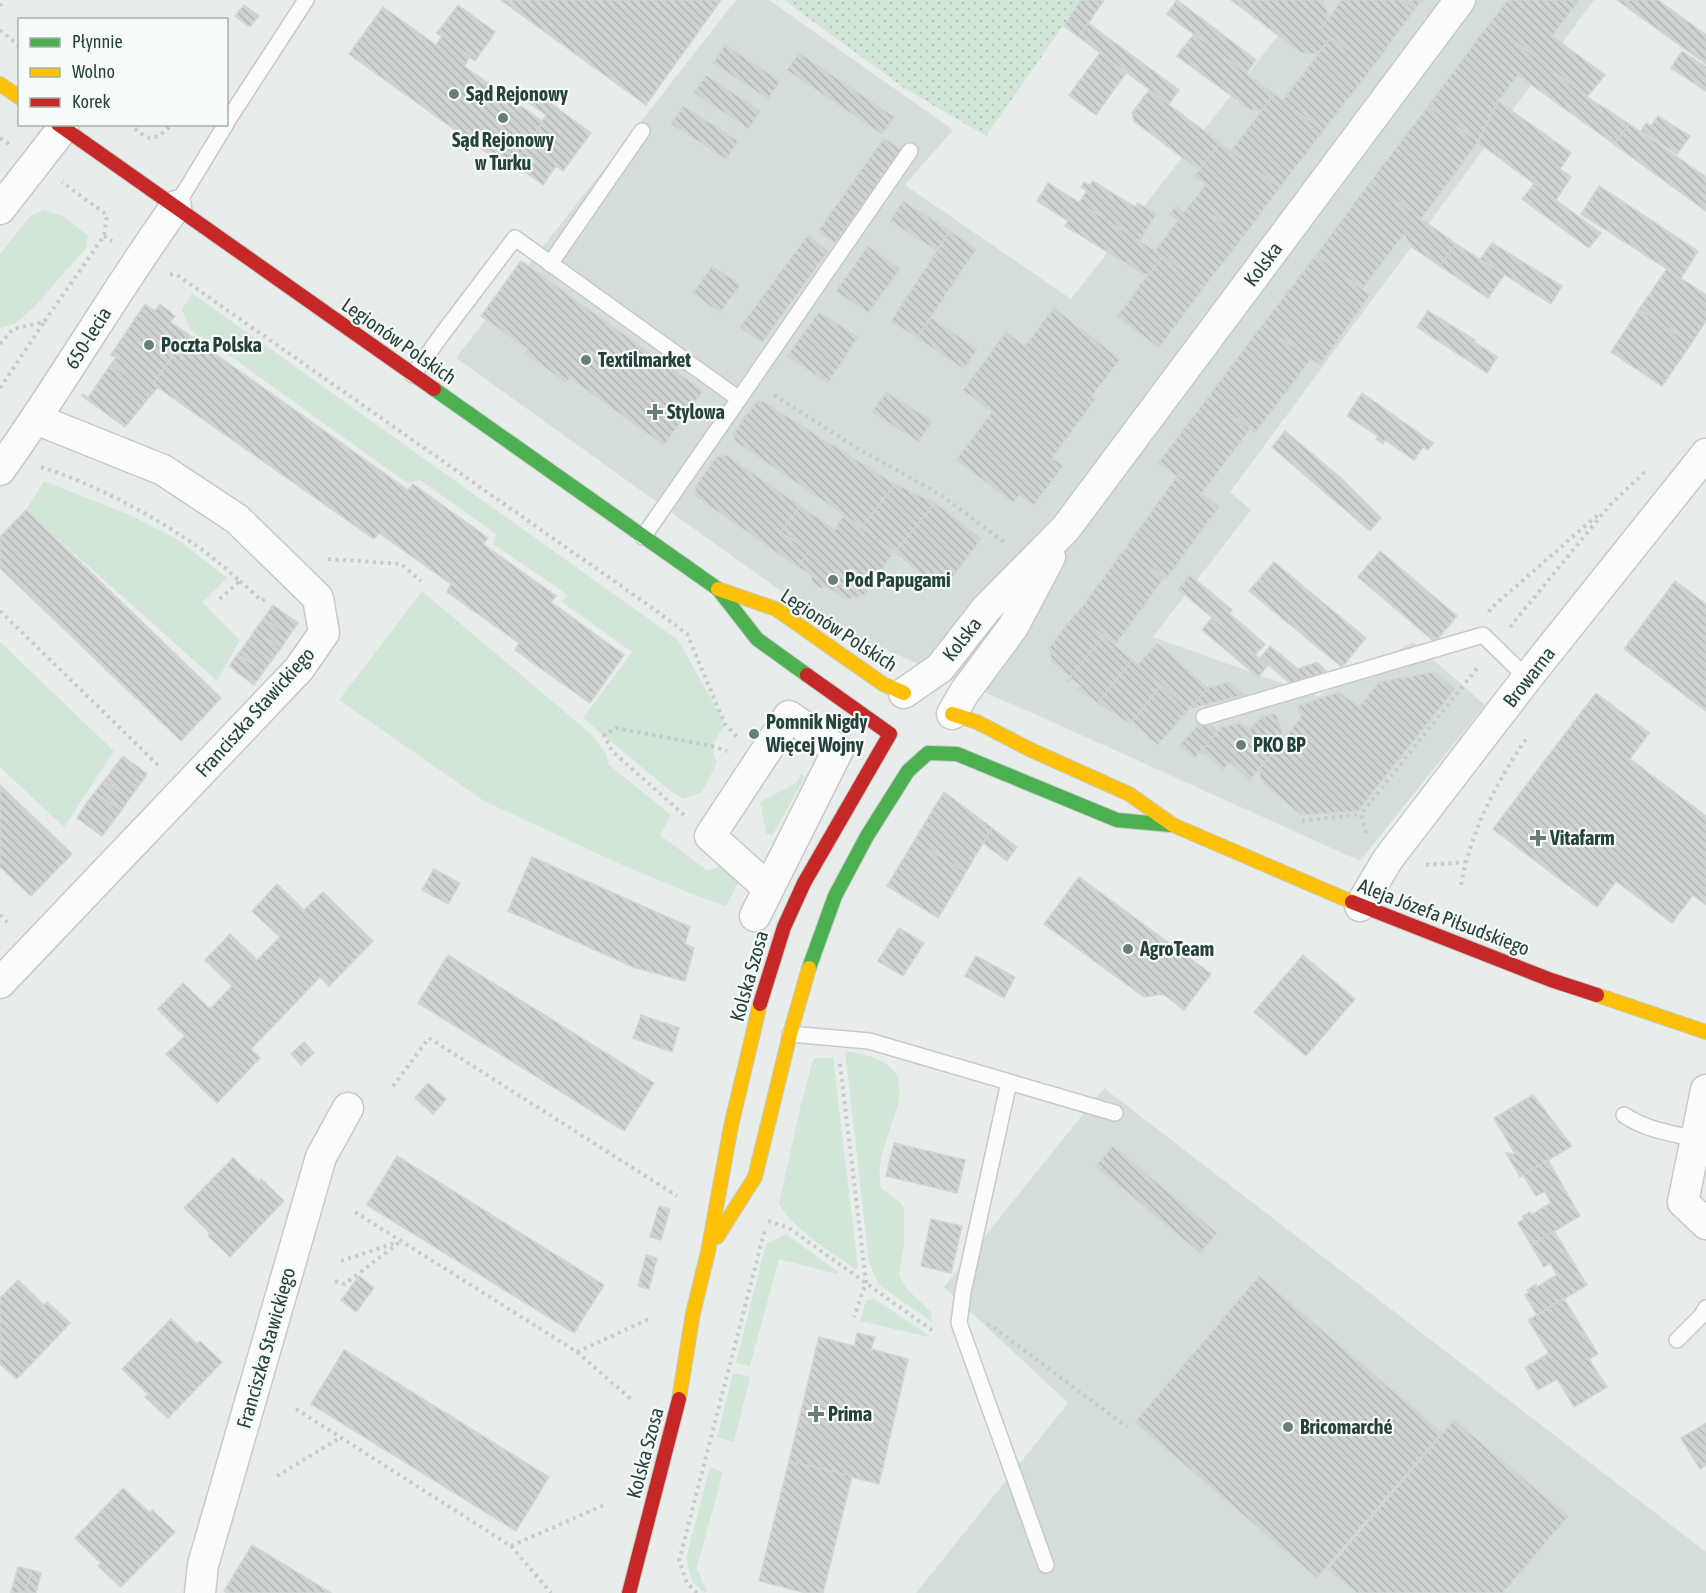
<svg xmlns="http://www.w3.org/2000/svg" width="1706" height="1593" font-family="'Asap Condensed',sans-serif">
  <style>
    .built { fill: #d6dedb }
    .green { fill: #d1e6d8 }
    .garden { fill: url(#garden-dots) }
    .building { fill: url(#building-back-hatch); stroke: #d1d6d4; stroke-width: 1.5 }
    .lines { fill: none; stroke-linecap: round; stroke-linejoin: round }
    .lane-casing { stroke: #c5cac8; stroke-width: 18 }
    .street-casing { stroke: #c5cac8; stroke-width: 33 }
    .fast-casing { stroke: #c3cbc8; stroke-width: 16 }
    .slow-casing { stroke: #c3cbc8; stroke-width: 16 }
    .jam-casing { stroke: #c3cbc8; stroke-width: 16 }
    .path { stroke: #c3ccca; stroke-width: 4; stroke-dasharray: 3 4.5; stroke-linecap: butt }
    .lane { stroke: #fcfcfc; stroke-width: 15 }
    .street { stroke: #fcfcfc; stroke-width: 30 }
    .fast { stroke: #4caf50; stroke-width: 14 }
    .slow { stroke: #ffc107; stroke-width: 14 }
    .jam { stroke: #c62828; stroke-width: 14 }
    .poi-dot { fill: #697e78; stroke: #f7fbf9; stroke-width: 2 }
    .labels { text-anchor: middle; stroke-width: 4.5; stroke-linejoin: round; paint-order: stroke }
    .poi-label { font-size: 20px; font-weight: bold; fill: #24423a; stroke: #f7fbf9; text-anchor: start }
    .street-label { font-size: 20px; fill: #24423a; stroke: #f7fbf9 }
  </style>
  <defs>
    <pattern id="garden-dots" width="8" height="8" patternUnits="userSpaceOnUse" patternTransform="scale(1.5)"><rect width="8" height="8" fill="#d1e6d8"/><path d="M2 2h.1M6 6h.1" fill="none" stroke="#b3c6ba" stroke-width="1.8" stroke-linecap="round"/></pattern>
    <pattern id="building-back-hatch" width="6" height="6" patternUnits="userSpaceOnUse" patternTransform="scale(1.5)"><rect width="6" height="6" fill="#cfd4d2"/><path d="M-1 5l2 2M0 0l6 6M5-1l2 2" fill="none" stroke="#b2b7b5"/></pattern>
  </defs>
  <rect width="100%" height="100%" fill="#e8edeb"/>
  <g class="built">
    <path d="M736,0H769L953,130L905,185L1071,299L1306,0H1594L1230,492L1251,510L1153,637L1318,696L1413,642L1485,705L1360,861L1037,715L830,626L456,358Z"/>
    <path d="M1104,1088L1706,1552V1593H916L1068,1403L944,1287Z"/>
  </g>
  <g class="green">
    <path d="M44,210L65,217L88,236L86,248L35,306L15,324L0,328V254L31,215Z"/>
    <path d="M192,293L678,640L725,724L712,746L717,763L702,792L684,799L670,791L583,718L632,652L562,602L568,595L493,544L496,534L420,480L407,483L223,351L227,344C216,339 210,341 202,338C190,333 186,321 182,310Z"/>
    <path d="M44,481L132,516L177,539L227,578L202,602L240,640L217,681L26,510Z"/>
    <path d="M422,591L591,734L606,754L608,764L671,815L660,835L708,871L732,861L743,874L726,906L692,894L620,864L484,801L339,700Z"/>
    <path d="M0,642L114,751L64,827L0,767Z"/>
    <path d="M801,774L805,777L772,836L766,833L760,802L796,783Z"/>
    <path d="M845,1051C951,1066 868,1131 881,1188L900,1202L904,1208V1247L899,1275L907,1289L931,1312L932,1322L879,1285L869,1262Z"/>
    <path d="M815,1058H833L858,1267L856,1270C829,1250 797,1233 779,1204L800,1108L813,1060Z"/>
    <path d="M786,1234L838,1272L837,1274L779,1259L750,1366L736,1363L766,1244Z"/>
    <path d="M874,1299L879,1302L930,1336L928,1337L860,1321L866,1301Z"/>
    <path d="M733,1373L750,1377L734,1442L717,1437Z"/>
    <path d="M710,1467L723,1472L696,1571L700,1573L701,1581L707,1590L704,1593L692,1581L686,1558Z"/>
  </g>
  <path class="garden" d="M784,0H1081L986,136L904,88Z"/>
  <g class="building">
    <path d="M501,0H721L646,105Z"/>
    <path d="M1081,0H1104L1079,37L1064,26Z"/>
    <path d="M1177,0L1256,60L1246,74L1167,14Z"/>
    <path d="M1231,0H1323L1329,18L1320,30L1331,37L1317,54L1302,53Z"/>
    <path d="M1342,0H1403L1415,9L1372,68L1320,30Z"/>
    <path d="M1403,0H1423L1415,9Z"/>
    <path d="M1508,0H1579L1552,36L1605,75L1587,97L1490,22Z"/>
    <path d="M1617,0H1658L1706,35V64Z"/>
    <path d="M244,5L259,16L250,27L235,16Z"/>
    <path d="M458,5L495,32L475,61L437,33Z"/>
    <path d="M383,7L436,45L442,36L470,56L464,66L543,122L510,169L349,54Z"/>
    <path d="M1490,22L1587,97L1629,124L1614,144L1518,75L1498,101L1478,142L1428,106Z"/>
    <path d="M1088,23L1179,90L1169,104L1079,37Z"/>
    <path d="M1194,34L1274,94L1262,110H1251L1177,56Z"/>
    <path d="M1331,37L1372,68L1323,131L1282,101Z"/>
    <path d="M725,45L780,81L768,99L713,63Z"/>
    <path d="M1682,51L1706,67V91L1671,68Z"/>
    <path d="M799,53L894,117L882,134L787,70Z"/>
    <path d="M1100,53L1126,73L1096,115L1069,95Z"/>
    <path d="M706,75L760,111L749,129L694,93Z"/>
    <path d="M1149,90L1220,143L1199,170L1134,121L1132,113Z"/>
    <path d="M534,91L591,133L563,171L556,166L543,185L514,164L543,122L542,121L546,115L526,101Z"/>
    <path d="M1274,94L1323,131L1280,188L1231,151Z"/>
    <path d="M1498,101L1571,153L1560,169L1571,177L1556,200L1478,142Z"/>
    <path d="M683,106L738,141L726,159L671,124Z"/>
    <path d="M1428,106L1478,142L1421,219L1370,182Z"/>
    <path d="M1658,116L1690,136L1677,154L1641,131L1646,123L1651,126Z"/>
    <path d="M1629,124L1706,177V211L1614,144Z"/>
    <path d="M884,138L901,150L835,243L818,231Z"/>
    <path d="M1220,143L1280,188L1243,237L1193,201L1206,184L1194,176Z"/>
    <path d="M1093,181L1135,207L1138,203L1156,214L1140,241L1079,203L1087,191L1081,187L1084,182L1090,185Z"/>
    <path d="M1370,182L1456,244L1440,266L1412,247L1404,234L1362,289L1316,255Z"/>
    <path d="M1048,183L1163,256L1149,275L1142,273L1065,226L1068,221L1037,201Z"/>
    <path d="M1534,184L1601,233L1589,248L1522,199Z"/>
    <path d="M1599,186L1698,251L1681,278L1581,214Z"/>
    <path d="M903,201L950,231L937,251L890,221Z"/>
    <path d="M1193,201L1243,237L1204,287L1155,251L1178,220L1169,214L1176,206L1184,212Z"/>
    <path d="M950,231L976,249L917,338L891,321Z"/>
    <path d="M808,235L828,251L762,343L740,327Z"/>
    <path d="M1492,243L1562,286L1551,304L1480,259Z"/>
    <path d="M1456,244L1504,275L1488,298L1440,266Z"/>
    <path d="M868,246L900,269L868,313L836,291Z"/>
    <path d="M1316,255L1370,295L1320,365L1262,325Z"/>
    <path d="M1163,256L1204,287L1159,348L1117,316L1140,286L1139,285L1149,275Z"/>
    <path d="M521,261L703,391L664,445L570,378L566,383L525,353L528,349L481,316Z"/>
    <path d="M712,266L740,285L720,313L693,293Z"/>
    <path d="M1667,269L1706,295V321L1691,344L1639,309Z"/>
    <path d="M145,304L155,311L160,304L175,316L170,322L188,334L153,384L158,387L151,395L111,364L116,358L111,355Z"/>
    <path d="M1054,308L1120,359L1091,397L1095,400L1052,458L1063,466L1034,505L1019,495L1013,502L956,460L992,412L963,390L1006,332L1025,346Z"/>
    <path d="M1639,309L1691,344L1662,386L1611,352Z"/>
    <path d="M1428,311L1475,340L1474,342L1497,357L1487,373L1417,327Z"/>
    <path d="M819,312L858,337L828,383L787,356Z"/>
    <path d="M931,318L977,349L964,369L917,338Z"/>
    <path d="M1262,325L1311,359L1255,433L1208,397Z"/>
    <path d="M188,334L207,348L210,342L218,347L214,353L408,490L413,484L488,538L483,544L556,596L551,602L624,655L590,703L515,650L519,643L447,592L451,584L379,533L374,539L153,384Z"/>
    <path d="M111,364L151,395L125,427L82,396L83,394L88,398Z"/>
    <path d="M886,392L932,421L919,442L872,412Z"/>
    <path d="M1362,393L1433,443L1428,450L1423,447L1414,460L1385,440L1383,444L1376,439L1378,436L1347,416Z"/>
    <path d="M1208,397L1250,429L1202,493L1158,463Z"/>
    <path d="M762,401L895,484L862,527L735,441L733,434L755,403Z"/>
    <path d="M1285,431L1341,478L1381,518L1370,531L1272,447Z"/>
    <path d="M726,455L800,506L781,532L809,551L798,567L697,497L695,487L716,457Z"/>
    <path d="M1178,475L1219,507L1166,579L1125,548Z"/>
    <path d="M895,484L935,503L895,552L862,527Z"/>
    <path d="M935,503L981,539L942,591L895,552Z"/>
    <path d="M800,506L835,530L844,515L894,552L864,595L847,600L827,587L820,588L812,582L811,575L798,567L809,551L781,532Z"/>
    <path d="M26,510L221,698L181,741L0,568V537Z"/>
    <path d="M1125,548L1164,578L1115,645L1076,615Z"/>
    <path d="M1380,551L1457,616L1435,642L1358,577Z"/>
    <path d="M1274,562L1366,638L1342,667L1249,591Z"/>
    <path d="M1190,575L1232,610L1229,613L1265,644L1256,654L1178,589Z"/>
    <path d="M1675,581L1706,604V711L1624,649Z"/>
    <path d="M273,605L298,623L289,636L264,618Z"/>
    <path d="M1075,614L1104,636L1071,677L1052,662L1049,648Z"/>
    <path d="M264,618L289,636L281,648L255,630Z"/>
    <path d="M1212,618L1268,665L1258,677L1202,630Z"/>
    <path d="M255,630L281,648L272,660L247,642Z"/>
    <path d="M1104,636L1132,660L1098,703L1078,689L1081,686L1071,679L1069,682L1067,681Z"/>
    <path d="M247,642L272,660L263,672L238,654Z"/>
    <path d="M1157,643L1208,688L1189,709L1138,665Z"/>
    <path d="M1270,646L1298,669L1317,662L1327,672L1290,683L1260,658Z"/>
    <path d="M238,654L263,672L254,685L229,666Z"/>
    <path d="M1132,660L1161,685L1130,724L1098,703Z"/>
    <path d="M1434,672L1455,689L1358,811L1301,815L1261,781L1259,769L1301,718L1298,706L1339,692L1359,707L1379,682Z"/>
    <path d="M1228,682L1244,695L1189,709L1208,688Z"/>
    <path d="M1161,685L1189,709L1158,745L1132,722Z"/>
    <path d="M1596,693L1649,733L1630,759L1706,816V905L1693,895L1672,923L1616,881L1597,907L1493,829Z"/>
    <path d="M1276,713L1284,739L1249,781V779L1229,762L1222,771V768L1202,752L1201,754L1199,753L1221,727L1241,723L1250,729L1262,717Z"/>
    <path d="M1208,723L1218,731L1195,758L1180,745L1198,725Z"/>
    <path d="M123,756L147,774L138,787L113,769Z"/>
    <path d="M113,769L138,787L129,799L104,781Z"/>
    <path d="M104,781L129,799L121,811L95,792Z"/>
    <path d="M0,785L72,854L31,896L0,867Z"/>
    <path d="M95,792L121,811L112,823L86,804Z"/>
    <path d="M944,792L992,828L966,872L914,841Z"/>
    <path d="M86,804L112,823L102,836L77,818Z"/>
    <path d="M992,828L1017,847L1007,861L983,843Z"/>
    <path d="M914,841L966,872L938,918L887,886Z"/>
    <path d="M532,857L690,927L685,944L694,948L685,981L633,967L508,911Z"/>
    <path d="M434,869L460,883L448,904L422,890Z"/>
    <path d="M1079,877L1211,974L1184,1010L1163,994L1144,997L1044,924Z"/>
    <path d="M277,884L304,910L323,892L373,941L329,986L320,977L251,1049L260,1058L217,1103L166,1054L185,1036L158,1009L183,983L210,1009L232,986L205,960L230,934L257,960L280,937L252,911Z"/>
    <path d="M899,928L924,943L903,976L878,961Z"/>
    <path d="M448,955L654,1083L624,1131L418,1003Z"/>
    <path d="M1303,955L1355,999L1306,1056L1254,1012Z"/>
    <path d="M976,956L1015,977L1004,998L965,976Z"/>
    <path d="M641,1015L679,1028L672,1052L633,1038Z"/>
    <path d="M304,1042L314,1053L301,1065L291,1054Z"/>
    <path d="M428,1083L446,1099L433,1114L415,1098Z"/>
    <path d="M1533,1095L1572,1146L1520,1177L1506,1153L1515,1154L1494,1118Z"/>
    <path d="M894,1143L965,1160L957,1193L886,1176Z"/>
    <path d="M1113,1146L1217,1233L1200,1253L1096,1166Z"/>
    <path d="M397,1156L604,1285L574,1333L367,1205Z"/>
    <path d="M233,1158L259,1182L261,1179L284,1201L230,1257L208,1236L210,1233L184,1208Z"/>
    <path d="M1548,1160L1580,1216L1531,1245L1518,1223L1524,1219L1522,1216L1530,1212L1531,1215L1551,1203L1545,1191L1536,1196L1523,1175Z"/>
    <path d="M659,1206L670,1209L661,1240L650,1237Z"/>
    <path d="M931,1219L962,1226L951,1273L921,1266Z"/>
    <path d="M1554,1231L1587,1285L1537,1315L1525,1295L1528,1293L1527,1290L1536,1284L1537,1287L1557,1275L1550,1263L1544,1267L1531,1245Z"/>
    <path d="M646,1255L657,1258L649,1289L638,1286Z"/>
    <path d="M359,1276L374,1288L356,1312L341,1300Z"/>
    <path d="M1259,1276L1442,1433L1317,1578L1135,1422Z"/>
    <path d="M18,1280L44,1305L47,1302L70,1323L17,1379L0,1364V1298Z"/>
    <path d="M1564,1299L1598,1354L1589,1359L1607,1387L1574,1407L1557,1379L1538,1390L1525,1368L1549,1353L1528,1320Z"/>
    <path d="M171,1319L197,1344L200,1341L222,1362L168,1418L145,1397L148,1394L122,1369Z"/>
    <path d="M857,1333L875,1337L871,1349L908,1359L879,1484L789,1461L819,1337L854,1346Z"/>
    <path d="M344,1350L549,1477L516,1531L311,1404Z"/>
    <path d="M1454,1420L1568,1516L1503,1593H1357L1328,1569Z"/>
    <path d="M1706,1423V1465L1700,1469L1681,1438Z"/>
    <path d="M789,1461L852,1476L823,1593H806L759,1581Z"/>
    <path d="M123,1488L150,1513L152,1510L175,1532L121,1587L98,1566L101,1563L75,1538Z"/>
    <path d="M252,1545L331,1593H227L224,1591Z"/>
    <path d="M18,1567L32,1570L25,1593H11Z"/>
    <path d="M32,1570L41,1573L36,1593H25Z"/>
  </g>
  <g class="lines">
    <g class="lane-casing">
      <g id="lane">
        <path d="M226,123L306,0"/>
        <path d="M176,206L226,124"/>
        <path d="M550,264L642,131"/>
        <path d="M413,375L443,333L515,238L739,399L910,151"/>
        <path d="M643,537L739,399"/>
        <path d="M1204,717L1483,635L1527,678"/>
        <path d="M790,1034L869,1041L1115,1113"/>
        <path d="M1009,1082L963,1292L959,1323L1046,1565"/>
        <path d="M1624,1115C1646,1130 1671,1133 1696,1139"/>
        <path d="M1677,1340L1702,1315L1706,1308"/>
      </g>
    </g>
    <g class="street-casing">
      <g id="street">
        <path d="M0,209L63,128"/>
        <path d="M0,470C62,384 114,292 176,206"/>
        <path d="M904,693L940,668L986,609L1066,528L1460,0"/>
        <path d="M952,714L964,693L1013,627L1050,557"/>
        <path d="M1360,906L1388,859L1527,678L1706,454"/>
        <path d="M755,916L838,750L789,716L710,836L768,888"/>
        <path d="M0,983L299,669L324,633L318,598L237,519L163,470L36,419"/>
        <path d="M1706,1090L1683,1202L1706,1224"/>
        <path d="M200,1593L203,1565L321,1157L348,1108"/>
      </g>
    </g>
    <g class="fast-casing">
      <g id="fast">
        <path d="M434,389L718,589L757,639L807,675"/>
        <path d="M809,968L835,896L867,836L908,771L928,753L957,754L1117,820L1171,825"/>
      </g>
    </g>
    <g class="slow-casing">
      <g id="slow">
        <path d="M0,84L20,98"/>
        <path d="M718,589L776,609L883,684L904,693"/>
        <path d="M952,714L977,722L1029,749L1129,794L1173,825L1352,902"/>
        <path d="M1597,995L1706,1032"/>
        <path d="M717,1237L755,1177L790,1034L809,968"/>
        <path d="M679,1399L693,1313L708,1252L731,1126L760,1004"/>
      </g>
    </g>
    <g class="jam-casing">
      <g id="jam">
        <path d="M58,124L434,389"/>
        <path d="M1352,902L1551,980L1597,995"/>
        <path d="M760,1004L784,927L804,883L890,734L807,675"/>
        <path d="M629,1593L679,1399"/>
      </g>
    </g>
    <g class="path">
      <path d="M0,6L4,0"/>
      <path d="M0,30L20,47"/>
      <path d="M129,124C147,138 151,145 169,127"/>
      <path d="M0,138L9,144"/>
      <path d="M104,236L112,241"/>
      <path d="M170,274L177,275L654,609L687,634L725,724L737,737"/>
      <path d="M0,344L13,329L44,322L104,236L107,215L62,182"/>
      <path d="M0,388L44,322"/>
      <path d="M774,395L857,448L941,495L1005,543"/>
      <path d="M41,467C95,484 154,516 201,549C215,559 227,570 240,581L216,602"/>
      <path d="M328,559L401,564L421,581"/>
      <path d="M240,581L262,601L268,596"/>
      <path d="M0,611L161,768"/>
      <path d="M1489,612L1490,609L1600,513"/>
      <path d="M1510,627L1610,505L1647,470"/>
      <path d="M684,815L612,751L604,735L616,728L712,746L727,751"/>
      <path d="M1302,821L1361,814"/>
      <path d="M1366,833L1361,814L1478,667"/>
      <path d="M1426,865L1465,862"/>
      <path d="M1461,885C1470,833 1496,783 1526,739"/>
      <path d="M0,915L10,925"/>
      <path d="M840,1064L866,1282L854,1317"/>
      <path d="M393,1086L429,1038L677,1196"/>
      <path d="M355,1212L577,1352L633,1401"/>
      <path d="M768,1221L789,1228L933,1331"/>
      <path d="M341,1261L398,1242"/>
      <path d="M335,1281L345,1284L401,1241"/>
      <path d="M987,1324L990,1325L1127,1427"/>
      <path d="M577,1352L649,1319"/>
      <path d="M296,1409L511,1546L604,1505"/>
      <path d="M277,1476L341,1437"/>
      <path d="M511,1546L551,1593"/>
      <path d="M697,1593L687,1583L679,1561L765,1229"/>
    </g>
    <use href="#lane" class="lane"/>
    <use href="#street" class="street"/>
    <use href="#fast" class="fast"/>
    <use href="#slow" class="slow"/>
    <use href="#jam" class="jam"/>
  </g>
  <g class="poi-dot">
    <circle cx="454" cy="94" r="6"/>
    <circle cx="503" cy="118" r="6"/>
    <circle cx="149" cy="345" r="6"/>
    <circle cx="586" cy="360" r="6"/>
    <path d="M652 403h6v6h6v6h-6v6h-6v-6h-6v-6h6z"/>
    <circle cx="833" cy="580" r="6"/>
    <circle cx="754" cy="734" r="6"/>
    <circle cx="1241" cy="745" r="6"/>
    <path d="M1535 829h6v6h6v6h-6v6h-6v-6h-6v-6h6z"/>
    <circle cx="1128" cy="949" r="6"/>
    <path d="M813 1405h6v6h6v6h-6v6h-6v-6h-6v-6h6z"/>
    <circle cx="1288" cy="1427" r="6"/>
  </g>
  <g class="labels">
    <g class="poi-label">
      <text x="466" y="101">Sąd Rejonowy</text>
      <text x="503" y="147" text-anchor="middle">Sąd Rejonowy<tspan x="503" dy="23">w Turku</tspan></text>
      <text x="161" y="352">Poczta Polska</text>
      <text x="598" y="367">Textilmarket</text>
      <text x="667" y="419">Stylowa</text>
      <text x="845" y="587">Pod Papugami</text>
      <text x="766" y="729">Pomnik Nigdy<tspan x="766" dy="23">Więcej Wojny</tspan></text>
      <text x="1253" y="752">PKO BP</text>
      <text x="1550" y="845">Vitafarm</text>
      <text x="1140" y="956">AgroTeam</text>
      <text x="828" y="1421">Prima</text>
      <text x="1300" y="1434">Bricomarché</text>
    </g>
    <g class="street-label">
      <text transform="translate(1263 264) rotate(-53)" y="7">Kolska</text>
      <text transform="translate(88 338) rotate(-58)" y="7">650-lecia</text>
      <text transform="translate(399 341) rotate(35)" y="7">Legionów Polskich</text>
      <text transform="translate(839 630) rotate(33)" y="7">Legionów Polskich</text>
      <text transform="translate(962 639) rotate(-52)" y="7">Kolska</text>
      <text transform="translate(1529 677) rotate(-52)" y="7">Browarna</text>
      <text transform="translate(255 712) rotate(-48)" y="7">Franciszka Stawickiego</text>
      <text transform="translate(1444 917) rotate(21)" y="7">Aleja Józefa Piłsudskiego</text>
      <text transform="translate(749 976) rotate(-74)" y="7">Kolska Szosa</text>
      <text transform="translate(266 1348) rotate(-74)" y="7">Franciszka Stawickiego</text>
      <text transform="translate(645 1453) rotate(-75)" y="7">Kolska Szosa</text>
    </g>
  </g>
  <rect x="18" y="18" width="210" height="108" fill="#f7fbf9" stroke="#a3b1ad" stroke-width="1.5"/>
  <rect x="30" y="38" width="30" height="9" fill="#4caf50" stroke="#a3b1ad" stroke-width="1.5"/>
  <text x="72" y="48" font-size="18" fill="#24423a">Płynnie</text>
  <rect x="30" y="68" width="30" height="9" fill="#ffc107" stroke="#a3b1ad" stroke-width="1.5"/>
  <text x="72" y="78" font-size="18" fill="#24423a">Wolno</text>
  <rect x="30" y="98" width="30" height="9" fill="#c62828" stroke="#a3b1ad" stroke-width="1.5"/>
  <text x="72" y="108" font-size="18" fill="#24423a">Korek</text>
</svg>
